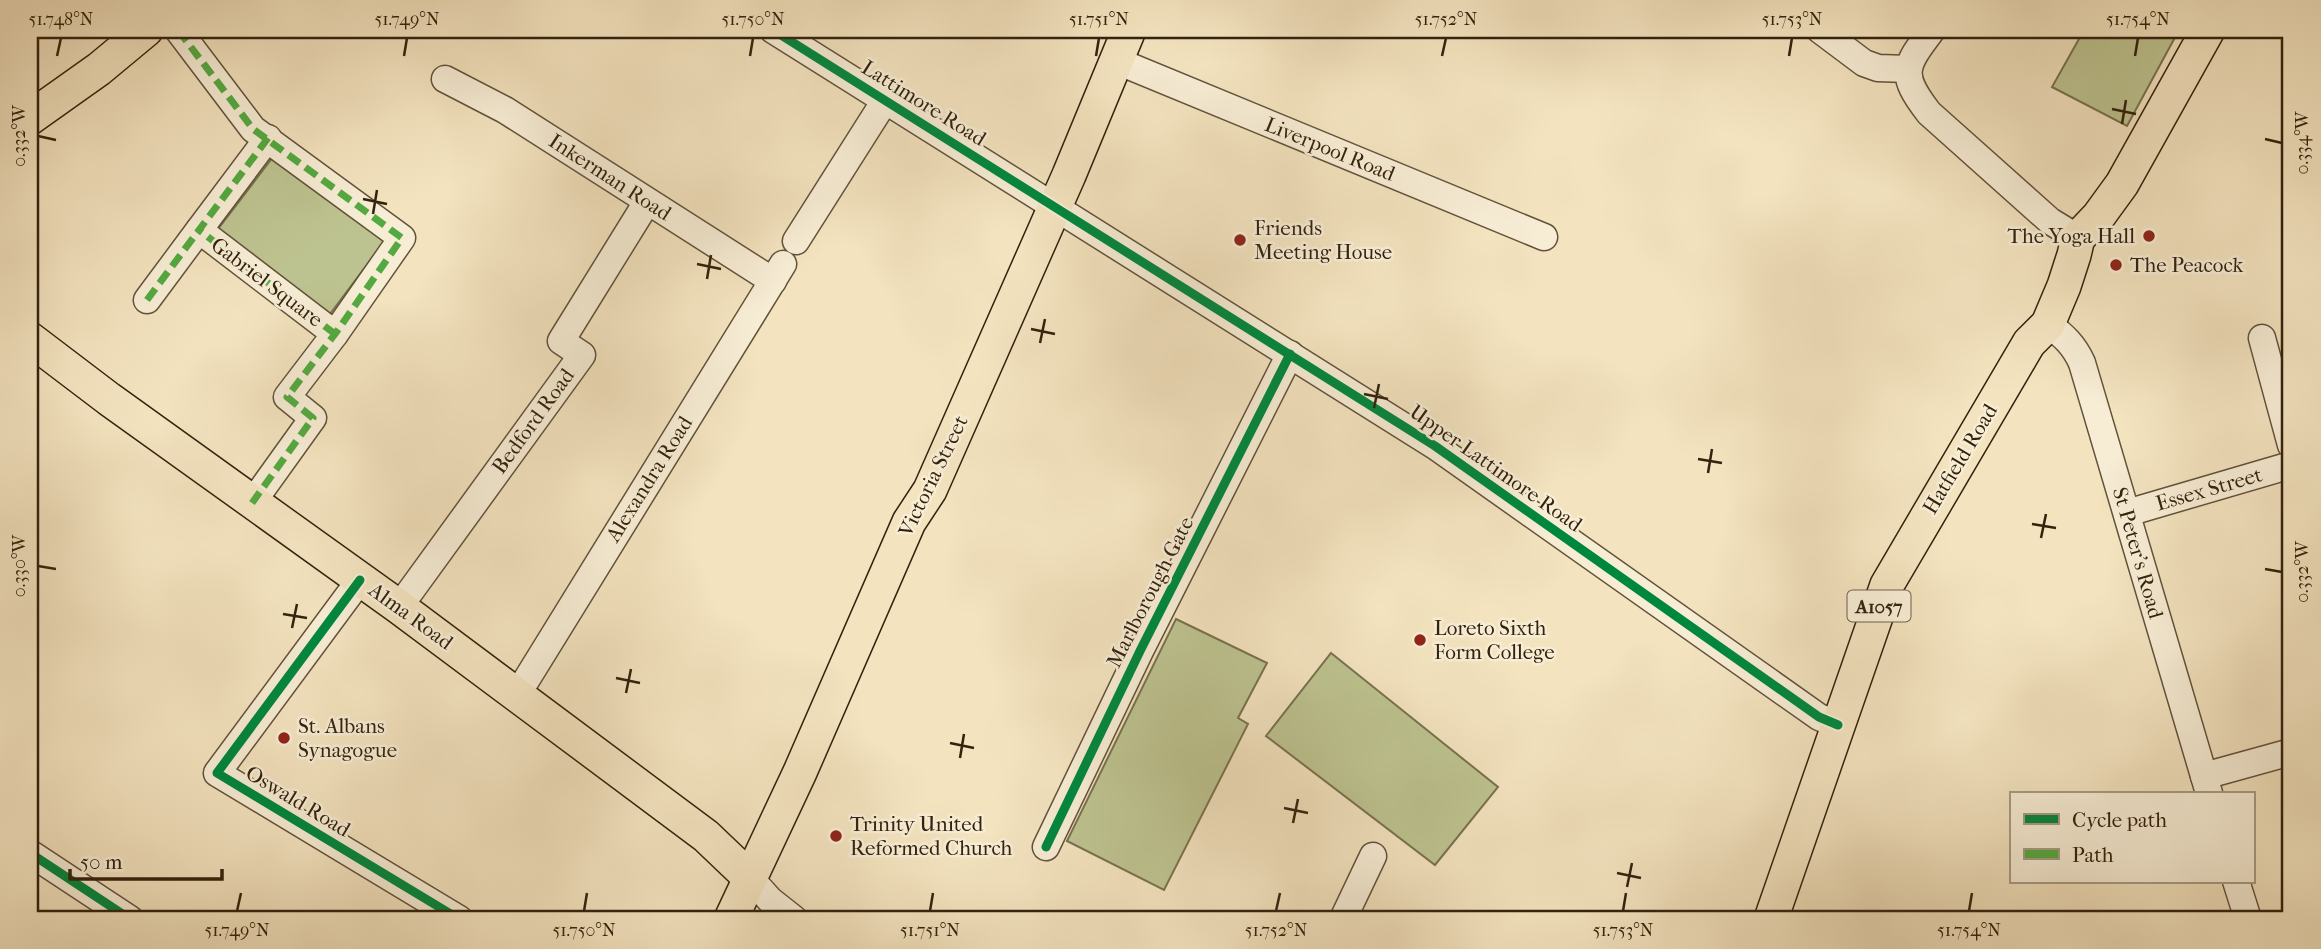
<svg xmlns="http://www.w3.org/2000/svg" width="2321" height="949" font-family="'IM FELL French Canon',serif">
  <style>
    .green { fill: #bdc390; stroke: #78724f; stroke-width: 2 }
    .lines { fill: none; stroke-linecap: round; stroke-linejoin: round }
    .minor-casing { stroke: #62523a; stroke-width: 29 }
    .major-casing { stroke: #32220e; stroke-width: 36 }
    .minor { stroke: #f7edd5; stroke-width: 26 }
    .major { stroke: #f3e3bf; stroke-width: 33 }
    .quiet { stroke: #54aa41; stroke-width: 7; stroke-dasharray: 14 7; stroke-linecap: butt }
    .cycleway-casing { stroke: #f7edd5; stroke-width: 13 }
    .cycleway { stroke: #00873e; stroke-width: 9 }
    .ticks { fill: none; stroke: #32220e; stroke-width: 2.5 }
    .poi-dot { fill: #8f2418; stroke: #f7edd5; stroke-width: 2.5 }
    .labels { text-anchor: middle; stroke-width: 5; stroke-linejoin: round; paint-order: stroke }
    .shield { fill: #f7edd5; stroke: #6d5f4a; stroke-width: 2 }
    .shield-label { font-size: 19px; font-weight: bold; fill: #32220e }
    .street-label { font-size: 21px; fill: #32220e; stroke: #f7edd5 }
    .poi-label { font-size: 21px; fill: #32220e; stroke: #f7edd5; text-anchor: start }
    .neatline { fill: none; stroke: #32220e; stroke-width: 2.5 }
    .ticks-label { font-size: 18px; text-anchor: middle; fill: #32220e }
  </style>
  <rect width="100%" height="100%" fill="#f3e3bf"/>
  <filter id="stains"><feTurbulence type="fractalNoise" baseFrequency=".00286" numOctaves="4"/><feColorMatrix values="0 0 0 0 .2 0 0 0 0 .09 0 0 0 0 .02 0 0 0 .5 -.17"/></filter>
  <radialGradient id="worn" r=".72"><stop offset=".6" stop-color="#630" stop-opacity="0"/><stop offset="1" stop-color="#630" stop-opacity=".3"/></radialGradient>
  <g class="green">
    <path d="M2084,30H2179L2127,126L2052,87Z"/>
    <path d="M276,153L387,238L327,318L215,233Z"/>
    <path d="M1176,619L1267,663L1238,718L1248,724L1164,890L1067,841Z"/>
    <path d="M1331,653L1498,787L1435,865L1266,736Z"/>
  </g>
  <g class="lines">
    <g class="minor-casing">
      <g id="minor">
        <path d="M178,30L253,129L402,238L335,334L287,397L313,418L252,503"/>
        <path d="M773,30L1435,446L1819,717L1838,725"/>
        <path d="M1820,30L1864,63L1878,68L1908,69"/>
        <path d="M1932,30C1904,67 1899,74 1929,113L2050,221L2078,238"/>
        <path d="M1117,61L1544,237"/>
        <path d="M445,79L505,110L773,281"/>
        <path d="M268,138L199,230L335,334"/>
        <path d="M796,241L886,99"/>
        <path d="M147,300L199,230"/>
        <path d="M2048,324C2064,336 2074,345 2082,363L2209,793"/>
        <path d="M2262,338L2291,445"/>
        <path d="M2127,513L2291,465"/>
        <path d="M360,580L217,773L459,919"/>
        <path d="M399,607L582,355L561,341L647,202"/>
        <path d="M517,695L783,264"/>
        <path d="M2204,776L2291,752"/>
        <path d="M1046,847L1140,651L1290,354"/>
        <path d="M30,853L130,919"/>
        <path d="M750,878L770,900L794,919"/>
        <path d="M2236,881L2248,919"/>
        <path d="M1343,919L1373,856"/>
      </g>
    </g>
    <g class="major-casing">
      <g id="major">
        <path d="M30,118L99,69L146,30"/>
        <path d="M30,339L109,399L399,607L706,836L750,878"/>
        <path d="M731,919L800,772L909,522L930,490L1069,175L1129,30"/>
        <path d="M1771,919L1887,585L2029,343L2048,324L2064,286L2074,255L2078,238L2098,217L2122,184L2208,30"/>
      </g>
    </g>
    <use href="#minor" class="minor"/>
    <use href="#major" class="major"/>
    <g class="quiet">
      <path d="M178,30L253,129L402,238L335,334L287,397L313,418L252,503"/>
      <path d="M268,138L199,230L335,334"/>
      <path d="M147,300L199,230"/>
    </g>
    <g class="cycleway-casing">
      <g id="cycleway">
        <path d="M773,30L1435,446L1819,717L1838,725"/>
        <path d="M360,580L217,773L459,919"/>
        <path d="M1046,847L1140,651L1290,354"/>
        <path d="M30,853L130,919"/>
      </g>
    </g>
    <use href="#cycleway" class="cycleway"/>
  </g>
  <path class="ticks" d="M57,56L61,38M404,56L407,38M750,56L753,38M1096,56L1099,38M1442,56L1446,38M1789,56L1792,38M2135,56L2138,38M2112,109L2136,114M2122,124L2126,100M38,136L56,140M2265,139L2282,143M363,199L387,204M373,214L377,190M697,264L721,269M707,279L711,255M1031,329L1055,334M1040,343L1045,319M1364,394L1388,399M1374,408L1379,384M1698,459L1722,463M1708,473L1712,449M2032,524L2056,528M2041,538L2046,514M38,566L56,569M2265,569L2282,572M283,614L307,618M292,628L297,604M616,678L640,683M626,693L631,669M950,743L974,748M960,758L964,734M1284,808L1308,813M1293,823L1298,799M1617,873L1641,878M1627,887L1632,863M237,911L241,893M584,911L587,893M930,911L933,893M1276,911L1280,893M1623,911L1626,893M1969,911L1972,893"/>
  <g class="poi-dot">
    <circle cx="2149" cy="236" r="7"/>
    <circle cx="1240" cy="240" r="7"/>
    <circle cx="2116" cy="265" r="7"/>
    <circle cx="1420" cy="640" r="7"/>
    <circle cx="284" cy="738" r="7"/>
    <circle cx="836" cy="836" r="7"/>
  </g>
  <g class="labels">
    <rect class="shield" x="1847.5" y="590.5" width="63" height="31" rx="5"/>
    <g class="shield-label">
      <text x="1879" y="613">A1057</text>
    </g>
    <g class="street-label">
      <text transform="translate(924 103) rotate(32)" y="7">Lattimore Road</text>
      <text transform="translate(1330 149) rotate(22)" y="7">Liverpool Road</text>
      <text transform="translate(610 177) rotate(33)" y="7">Inkerman Road</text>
      <text transform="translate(267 282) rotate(37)" y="7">Gabriel Square</text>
      <text transform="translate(533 421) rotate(-54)" y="7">Bedford Road</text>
      <text transform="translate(1960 459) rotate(-59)" y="7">Hatfield Road</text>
      <text transform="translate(1496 468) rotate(35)" y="7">Upper Lattimore Road</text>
      <text transform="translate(933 476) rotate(-64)" y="7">Victoria Street</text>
      <text transform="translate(649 479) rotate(-58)" y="7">Alexandra Road</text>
      <text transform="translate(2209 489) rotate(-16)" y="7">Essex Street</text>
      <text transform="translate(2138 553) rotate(74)" y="7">St Peter's Road</text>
      <text transform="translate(1150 592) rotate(-63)" y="7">Marlborough Gate</text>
      <text transform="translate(411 616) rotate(36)" y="7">Alma Road</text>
      <text transform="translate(298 801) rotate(31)" y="7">Oswald Road</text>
    </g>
    <g class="poi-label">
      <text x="1254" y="235">Friends<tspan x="1254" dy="24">Meeting House</tspan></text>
      <text x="2135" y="243" text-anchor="end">The Yoga Hall</text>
      <text x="2130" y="272">The Peacock</text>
      <text x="1434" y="635">Loreto Sixth<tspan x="1434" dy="24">Form College</tspan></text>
      <text x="298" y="733">St. Albans<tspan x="298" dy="24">Synagogue</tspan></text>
      <text x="850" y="831">Trinity United<tspan x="850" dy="24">Reformed Church</tspan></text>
    </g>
  </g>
  <rect width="2321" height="949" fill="none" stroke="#f3e3bf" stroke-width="77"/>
  <rect x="2010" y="792" width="245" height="91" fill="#f7edd5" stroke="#a89c85" stroke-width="2"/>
  <rect x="2024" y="814" width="35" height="10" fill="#00873e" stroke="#a89c85" stroke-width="2"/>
  <text x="2072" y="827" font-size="21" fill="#32220e">Cycle path</text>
  <rect x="2024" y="849" width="35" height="10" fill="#54aa41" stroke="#a89c85" stroke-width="2"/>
  <text x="2072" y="862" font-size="21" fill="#32220e">Path</text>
  <path d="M70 869v10h152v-10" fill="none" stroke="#32220e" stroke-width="3.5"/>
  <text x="80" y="869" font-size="21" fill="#32220e" stroke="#f7edd5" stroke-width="5" paint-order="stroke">50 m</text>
  <rect x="38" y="38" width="2244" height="873" class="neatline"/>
  <g class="ticks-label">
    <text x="61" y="25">51.748°N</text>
    <text x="407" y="25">51.749°N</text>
    <text x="753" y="25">51.750°N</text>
    <text x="1099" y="25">51.751°N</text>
    <text x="1446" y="25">51.752°N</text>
    <text x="1792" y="25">51.753°N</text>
    <text x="2138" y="25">51.754°N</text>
    <text transform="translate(19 136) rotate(-90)" y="6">0.332°W</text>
    <text transform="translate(2302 143) rotate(-90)" y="6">0.334°W</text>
    <text transform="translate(19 566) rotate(-90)" y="6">0.330°W</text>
    <text transform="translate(2302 572) rotate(-90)" y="6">0.332°W</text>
    <text x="237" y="936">51.749°N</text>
    <text x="584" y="936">51.750°N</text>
    <text x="930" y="936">51.751°N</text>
    <text x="1276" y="936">51.752°N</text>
    <text x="1623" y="936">51.753°N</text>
    <text x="1969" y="936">51.754°N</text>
  </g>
  <rect width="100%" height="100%" filter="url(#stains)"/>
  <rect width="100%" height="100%" fill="url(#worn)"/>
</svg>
